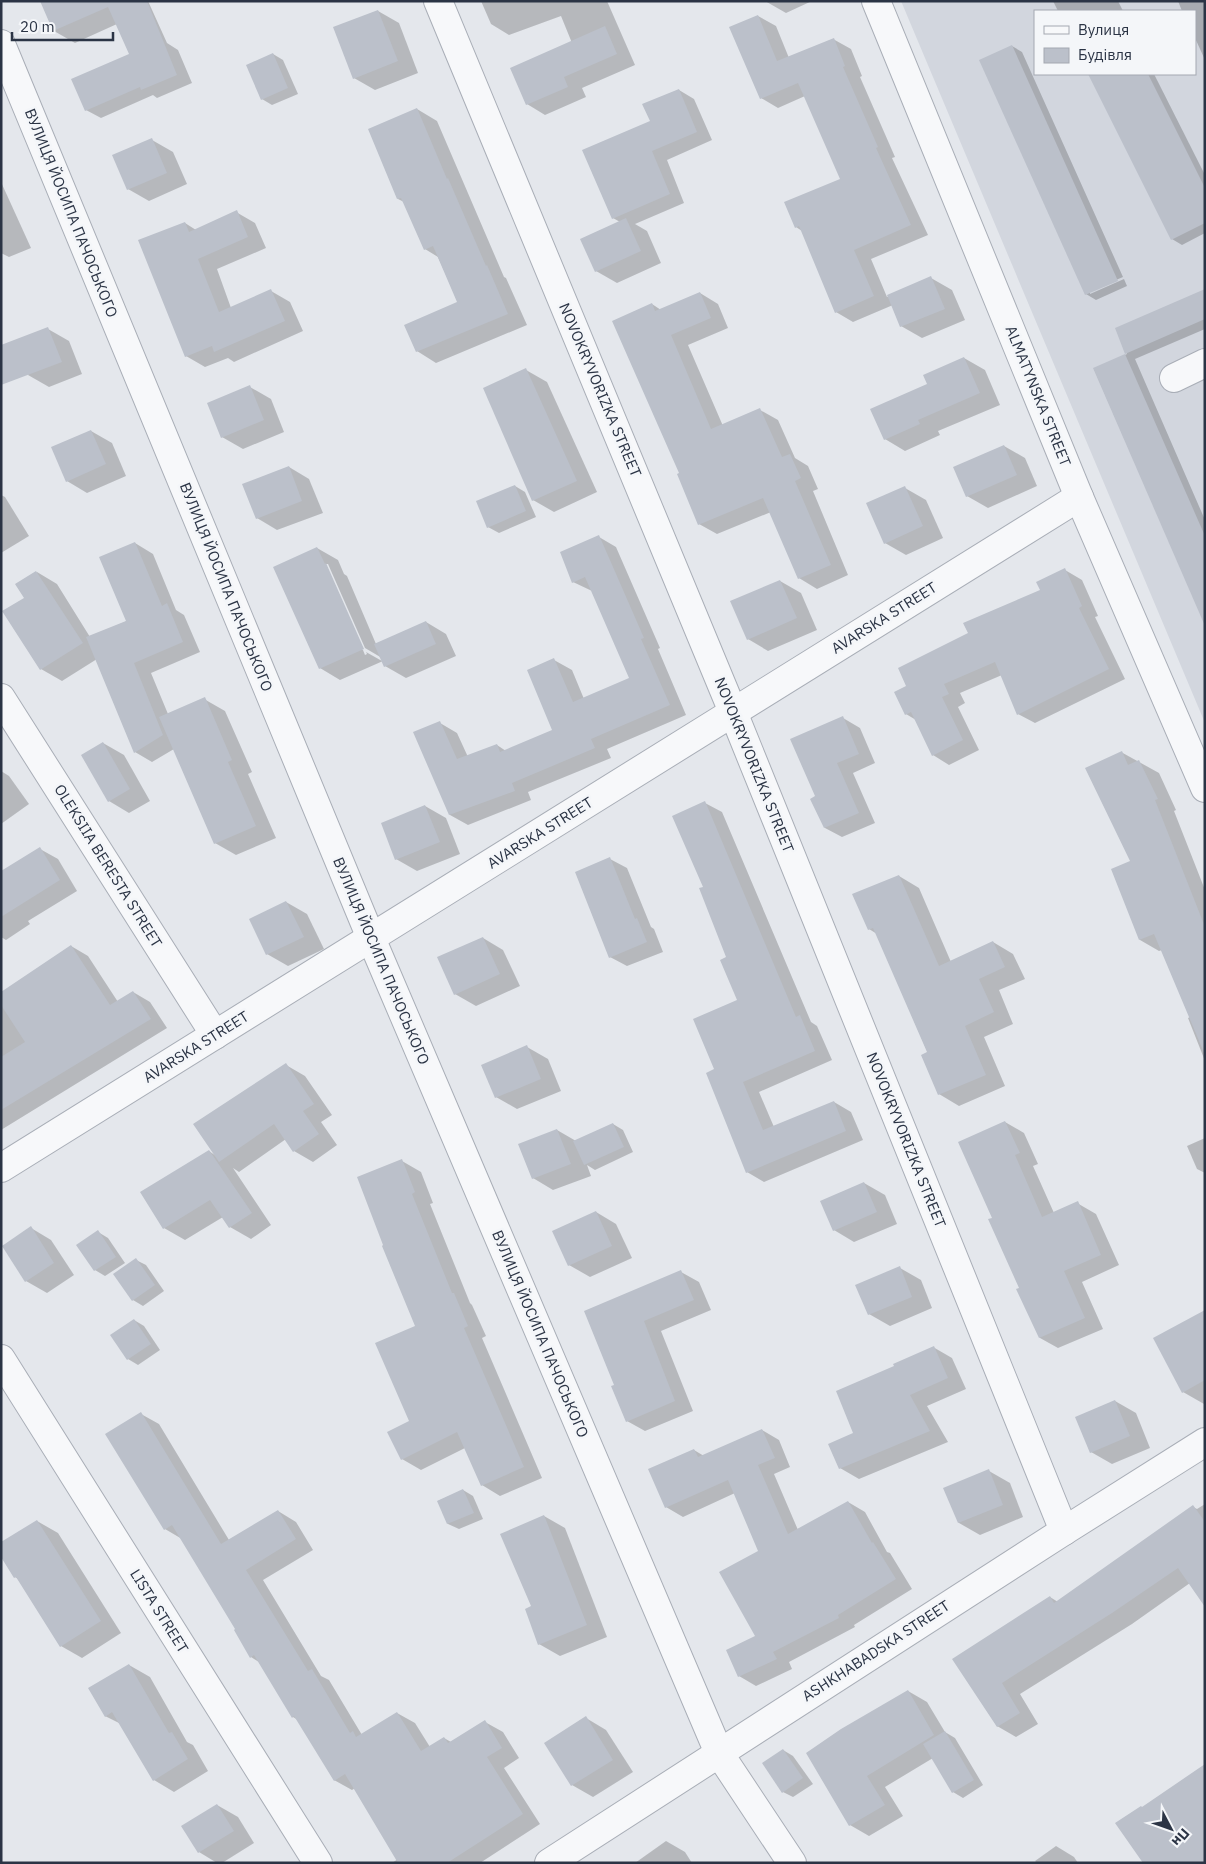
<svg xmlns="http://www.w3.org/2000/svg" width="1206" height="1864" font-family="'IBM Plex Sans',sans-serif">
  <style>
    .built { fill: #d2d6de; fill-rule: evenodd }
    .shadow { fill: #0003; fill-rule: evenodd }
    .building { fill: #bbc0ca }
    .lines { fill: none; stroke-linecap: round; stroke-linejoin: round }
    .minor-casing { stroke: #a9aeb7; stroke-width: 30 }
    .minor { stroke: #f7f8fa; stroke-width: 28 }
    .labels { text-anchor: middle; stroke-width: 5; stroke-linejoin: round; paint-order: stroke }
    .street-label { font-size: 15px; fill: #2b3445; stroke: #f4f6f9 }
  </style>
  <rect width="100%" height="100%" fill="#e4e7ec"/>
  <path class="built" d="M901,1H1205V723ZM1035,11H1195V74H1035Z"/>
  <g class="shadow">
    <path d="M41,1H148L167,43L178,50L192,83L157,98L153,95L101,118L86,110L131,55L117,24L75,43L54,31Z"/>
    <path d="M481,1H607L635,65L582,88L586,97L545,115L527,104L572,43L561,16L509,35L491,24Z"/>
    <path d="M765,1H812L786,13Z"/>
    <path d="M1053,1H1118L1123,11H1058Z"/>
    <path d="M1178,1H1205V60L1195,38V11H1182Z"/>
    <path d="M378,11L399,23L418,73L375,90L354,78Z"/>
    <path d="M758,16L776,26L789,58L833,39L851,49L862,76L860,77L895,157L892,158L928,235L871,259L887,297L931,278L952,290L965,320L922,338L901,326L893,305L853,322L836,312L802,231L796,227L841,179L805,96L778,108L761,98Z"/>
    <path d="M1012,46L1022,52L1123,277L1090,291V294L1124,279L1127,286L1096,300L1086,294Z"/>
    <path d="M273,54L283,60L298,94L272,105L262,99Z"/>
    <path d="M1089,74H1154L1205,175V233L1182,245L1172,239Z"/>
    <path d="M679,90L694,99L712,140L667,160L684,203L635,224L647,231L661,263L617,283L596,271L582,239L620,222L613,218L651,122Z"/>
    <path d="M417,109L437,121L504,277L506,278L527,325L436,363L417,351L459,303L438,257L425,249L404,202L398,199Z"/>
    <path d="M152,140L173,152L187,184L149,201L128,189Z"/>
    <path d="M1,182L31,248L9,257L1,253Z"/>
    <path d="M236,212L255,223L266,248L217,269L231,308L271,291L290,302L303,331L234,362L228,358L205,367L186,356L185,223L196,230Z"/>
    <path d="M1205,290V329L1135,359L1205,520V623L1094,369L1127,354L1116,329Z"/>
    <path d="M700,293L718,304L728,328L688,345L723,426L760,410L778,420L795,458L808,466L818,489L813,491L848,575L817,589L799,578L771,512L717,534L699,524L681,474L652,304L661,310Z"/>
    <path d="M48,329L69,341L82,374L49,387L28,375Z"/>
    <path d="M964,358L985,370L1000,405L938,431L940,435L905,451L885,439L929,384Z"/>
    <path d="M526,370L547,382L597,492L554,512L533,500Z"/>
    <path d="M250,387L271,399L284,432L243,449L222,437Z"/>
    <path d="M91,431L112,443L126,476L87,493L67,481Z"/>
    <path d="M1004,446L1025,458L1037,486L988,508L967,496Z"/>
    <path d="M289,467L309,479L323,513L277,530L257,518Z"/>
    <path d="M515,486L525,492L536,517L499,533L488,527Z"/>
    <path d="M905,488L926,500L943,538L906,555L885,543Z"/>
    <path d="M1,495L5,497L29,536L1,553Z"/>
    <path d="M599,537L616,547L660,648L658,649L686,715L607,749L611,758L528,792L531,800L468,825L450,815L415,733L440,723L457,733L468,757L497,745L506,751L554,730V660L572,670L584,699L631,679L592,591L573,582Z"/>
    <path d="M135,543L153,554L176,610L184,615L200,652L151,673L168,714L204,699L225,711L252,772L248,774L276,838L236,855L215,843L174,749L152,762L135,752L97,659L62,681L41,669L25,598L37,572L57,584L90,637L127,621Z"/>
    <path d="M317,548L338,560L344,574L347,576L376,644L426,622L446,634L456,656L406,678L385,666L383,661L340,680L320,668ZM326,564H328L365,648L382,658V661L366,652L367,654L365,655L363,650L358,647Z"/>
    <path d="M1065,570L1082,580L1098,616L1095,617L1125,679L1035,723L1018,714L1002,675L960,693L965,703L958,707L979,750L949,765L933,755L916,720L906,714L908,687L969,634L1041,591Z"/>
    <path d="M780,581L801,593L817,630L768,651L748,639Z"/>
    <path d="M843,718L860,728L875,763L853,773L875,823L842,837L825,828L817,797Z"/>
    <path d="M103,743L124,755L150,801L129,813L109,801Z"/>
    <path d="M1121,752L1159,773L1176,810L1174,811L1205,890V1061L1188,1018L1190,1017L1162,950L1159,951L1140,940Z"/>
    <path d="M1,771L9,776L29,804L1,824Z"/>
    <path d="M705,803L722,812L811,1022L817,1026L832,1060L759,1092L774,1127L834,1102L851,1112L863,1140L764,1182L747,1172L716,1070L739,1001L728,958L704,887Z"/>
    <path d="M425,806L446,818L460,854L417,871L396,859Z"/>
    <path d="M40,849L58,859L77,891L28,921L30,924L6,940L1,937V872Z"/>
    <path d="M610,859L627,868L651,927L654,929L663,952L627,966L610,957Z"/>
    <path d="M899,876L919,888L951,962L993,942L1013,954L1025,979L999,990L1013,1024L984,1037L1005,1086L959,1106L939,1094L928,1053L877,934L869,929Z"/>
    <path d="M286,902L307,914L324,949L288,966L267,954Z"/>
    <path d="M483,938L503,950L520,986L476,1006L455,994Z"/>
    <path d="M71,946L88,956L118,1002L133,992L150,1002L167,1028L1,1130V994Z"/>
    <path d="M527,1047L548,1059L561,1091L517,1109L496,1097Z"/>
    <path d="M286,1065L305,1076L332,1115L321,1122L337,1145L313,1162L294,1151L286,1139L239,1172L233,1168L271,1225L251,1239L230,1227L223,1217L185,1240L164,1228L209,1151L216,1156Z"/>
    <path d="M1005,1122L1024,1133L1038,1164L1033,1166L1054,1213L1077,1203L1096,1214L1119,1265L1082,1282L1103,1329L1058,1348L1040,1338L1020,1289Z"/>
    <path d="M613,1124L623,1130L633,1152L595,1170L587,1165L591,1176L553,1190L533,1178L557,1130L576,1141Z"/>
    <path d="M1205,1138V1173L1197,1169L1187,1146Z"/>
    <path d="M402,1161L421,1172L433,1203L430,1204L470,1303L472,1305L486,1336L482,1338L542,1478L500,1496L482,1485L465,1448L421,1470L402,1459L411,1421L417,1327Z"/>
    <path d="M864,1183L885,1195L897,1224L854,1242L834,1230Z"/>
    <path d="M596,1212L616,1224L632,1258L590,1277L569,1265Z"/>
    <path d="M31,1228L51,1240L74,1275L47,1293L26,1281Z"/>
    <path d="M98,1232L108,1238L125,1263L105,1276L95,1270Z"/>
    <path d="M136,1260L146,1265L164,1291L143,1306L133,1300L115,1274Z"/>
    <path d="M900,1268L921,1280L932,1308L890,1326L869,1314Z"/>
    <path d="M681,1272L699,1282L711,1310L661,1331L693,1411L645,1431L627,1421L616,1385L586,1312Z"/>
    <path d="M1205,1314V1403L1204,1404L1183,1392Z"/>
    <path d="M134,1320L144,1326L160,1350L138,1365L128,1359Z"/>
    <path d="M933,1347L952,1358L966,1389L927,1406L948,1442L859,1479L840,1468L855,1434L895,1367Z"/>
    <path d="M1115,1401L1136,1413L1150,1448L1112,1464L1091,1452Z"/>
    <path d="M141,1414L159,1424L229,1540L278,1511L296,1522L313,1550L263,1580L321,1676L329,1680L362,1735L397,1713L415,1723L430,1747L444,1738L451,1742L485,1722L503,1732L519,1758L504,1768L540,1824L480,1863H392L398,1859L355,1788L352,1790L334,1780L298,1720L293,1717L259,1662L251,1657L237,1629L182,1539L165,1529Z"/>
    <path d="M762,1430L779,1440L790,1467L774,1474L798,1530L848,1502L865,1512L887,1552L890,1553L912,1589L854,1625L855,1627L789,1662L792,1669L756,1686L739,1676L757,1637L760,1551L735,1493L683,1517L666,1507L694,1450L704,1456Z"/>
    <path d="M989,1471L1010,1483L1023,1517L980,1535L959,1523L945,1489Z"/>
    <path d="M463,1490L473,1496L483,1519L459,1529L448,1524L438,1501Z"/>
    <path d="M1205,1504V1605L1190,1583L1132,1624L1020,1694L1038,1724L1016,1737L997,1726L954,1660L1050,1597L1058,1602L1193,1507L1197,1509Z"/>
    <path d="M544,1516L565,1528L607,1637L560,1656L539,1644Z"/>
    <path d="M37,1521L58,1533L121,1633L82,1658L61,1646L20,1580L15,1577Z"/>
    <path d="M129,1665L150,1677L187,1742L193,1745L208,1771L174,1792L154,1780L121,1724L105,1716Z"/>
    <path d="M908,1691L927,1702L945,1732L955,1738L983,1785L963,1798L953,1792L933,1758L885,1787L903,1816L869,1836L850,1825L808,1754Z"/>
    <path d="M586,1718L606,1730L633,1772L593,1797L572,1785Z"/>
    <path d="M783,1750L793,1756L813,1784L793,1797L783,1792Z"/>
    <path d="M217,1805L238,1817L254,1843L222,1863H217L199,1852Z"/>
    <path d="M666,1841L685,1852L692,1863H635Z"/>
    <path d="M1056,1846L1074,1857L1078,1863H1037L1035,1861Z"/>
  </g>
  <g class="building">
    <path d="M40,1H147L177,75L141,90L140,87L85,111L71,79L129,54L108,7L53,31Z"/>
    <path d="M378,10L398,61L353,79L333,27Z"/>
    <path d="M758,15L777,61L834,38L845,66L843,67L878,147L876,148L911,225L854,250L874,296L835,313L799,226L795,228L784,202L840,179L798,83L760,99L729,27Z"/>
    <path d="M605,26L617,54L564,77L568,87L526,105L510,68Z"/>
    <path d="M1012,45L1118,281L1085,295L979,60Z"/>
    <path d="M273,53L288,88L261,100L246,65Z"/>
    <path d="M1088,74H1148L1205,188V223L1171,240Z"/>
    <path d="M679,89L697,132L652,151L670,194L612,219L582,150L650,121L642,104Z"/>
    <path d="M417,108L447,179L448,178L486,266L487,265L508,314L416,352L404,325L457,302L433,246L424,250L401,198L397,199L368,129Z"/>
    <path d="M152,138L167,173L127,190L112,155Z"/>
    <path d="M237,210L248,237L198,259L219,312L271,289L285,321L214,352L212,346L185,357L138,240L185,222L189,232Z"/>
    <path d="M626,218L641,251L595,272L580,239Z"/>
    <path d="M931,276L945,309L900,327L887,295Z"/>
    <path d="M1205,289V319L1125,354L1115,328Z"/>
    <path d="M700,292L711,318L671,335L711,429L760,408L782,457L790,454L801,478L795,481L831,565L798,579L763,498L698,525L677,474L679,473L612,321L652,303L655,311Z"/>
    <path d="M48,327L62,362L1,385V345Z"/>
    <path d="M1125,354L1205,536V626L1093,368Z"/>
    <path d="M964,357L980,393L918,420L920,424L884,440L870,409L927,384L923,375Z"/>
    <path d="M526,368L577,481L532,501L483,388Z"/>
    <path d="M250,385L264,420L221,438L207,403Z"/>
    <path d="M91,430L106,464L66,482L51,447Z"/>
    <path d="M1004,445L1017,475L966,497L953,467Z"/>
    <path d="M289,466L302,501L256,519L242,484Z"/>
    <path d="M515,485L526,511L487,528L476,501Z"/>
    <path d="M905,486L923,526L884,544L866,503Z"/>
    <path d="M599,535L644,638L641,639L670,705L591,739L595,748L512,783L515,791L449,815L413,732L440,721L457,759L497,744L500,752L552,730L527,670L554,658L573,702L629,678L585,577L572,583L560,552Z"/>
    <path d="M135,542L162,606L167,603L183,642L134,663L163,735L134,753L86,637L126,621L99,557Z"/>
    <path d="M317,547L325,564L326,563L364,649L319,669L273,567Z"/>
    <path d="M1065,568L1082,606L1079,608L1109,669L1017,715L995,662L944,684L949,694L942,697L963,740L932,756L911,712L905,715L894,692L906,686L898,668L968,633L963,623L1040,590L1036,582Z"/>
    <path d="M36,571L83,643L40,670L2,611L24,598L15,584Z"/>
    <path d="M780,580L797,618L747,640L730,601Z"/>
    <path d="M426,621L436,644L384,667L374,644Z"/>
    <path d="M205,697L232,760L228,762L256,826L214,844L159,717Z"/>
    <path d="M843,716L859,754L837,763L859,813L824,828L810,799L815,796L790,739Z"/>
    <path d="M103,742L130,789L108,802L81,755Z"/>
    <path d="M1122,751L1128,765L1139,760L1158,799L1155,800L1205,927V1055L1154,934L1139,940L1111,869L1130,861L1085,768Z"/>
    <path d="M705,801L796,1017L800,1015L815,1051L743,1082L763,1130L834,1101L846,1131L746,1173L706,1073L714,1069L693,1019L737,1000L720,960L726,957L699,888L703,887L672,816Z"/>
    <path d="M425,805L440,842L395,860L381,823Z"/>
    <path d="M40,847L60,880L1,917V871Z"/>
    <path d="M610,857L635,919L637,918L647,942L609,958L575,872Z"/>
    <path d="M899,875L939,966L993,941L1005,967L979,979L994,1012L965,1026L986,1075L938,1095L921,1055L927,1052L873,928L868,930L852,894Z"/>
    <path d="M286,901L304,937L266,955L249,919Z"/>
    <path d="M483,937L500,974L454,995L437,957Z"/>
    <path d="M71,945L110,1005L133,991L151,1019L1,1110V1057L25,1042L1,1005V992Z"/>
    <path d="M527,1045L541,1079L495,1098L481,1065Z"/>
    <path d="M286,1063L314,1104L303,1111L319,1134L293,1152L274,1124L219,1162L193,1124Z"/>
    <path d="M1005,1121L1020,1153L1015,1155L1042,1217L1078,1201L1101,1255L1064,1271L1085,1318L1039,1338L1016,1289L1019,1288L988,1219L992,1218L958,1142Z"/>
    <path d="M613,1123L624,1147L584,1165L573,1141Z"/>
    <path d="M557,1129L571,1164L532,1179L518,1144Z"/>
    <path d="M209,1150L252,1213L229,1228L210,1200L163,1229L140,1192Z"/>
    <path d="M402,1159L415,1192L412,1194L452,1293H454L468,1326L464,1328L524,1467L481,1486L457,1432L401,1460L387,1432L409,1421L375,1343L415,1326L382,1246L383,1245L357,1177Z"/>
    <path d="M864,1182L877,1212L833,1231L820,1201Z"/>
    <path d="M596,1211L612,1246L568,1266L552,1231Z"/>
    <path d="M31,1226L54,1263L25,1282L2,1246Z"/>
    <path d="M98,1230L116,1257L94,1271L76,1245Z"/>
    <path d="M136,1258L155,1285L132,1301L113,1274Z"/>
    <path d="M900,1266L912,1297L868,1315L855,1285Z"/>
    <path d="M681,1270L694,1300L644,1321L675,1401L626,1422L611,1386L614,1385L584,1311Z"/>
    <path d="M1205,1310V1380L1182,1393L1153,1338Z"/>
    <path d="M134,1319L151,1344L127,1360L110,1335Z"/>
    <path d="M934,1346L948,1378L910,1395L930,1431L839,1469L828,1444L853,1433L836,1391L894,1366L893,1364Z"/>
    <path d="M1115,1400L1130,1436L1090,1453L1075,1417Z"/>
    <path d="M141,1412L221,1544L278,1510L296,1539L246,1570L308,1671L312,1669L350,1733L353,1731L356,1737L397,1712L421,1751L444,1737L448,1743L485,1720L502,1748L487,1757L523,1814L447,1863H398L345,1774L334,1781L294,1716L292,1718L254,1655L250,1658L234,1630L235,1629L172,1525L164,1530L105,1434Z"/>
    <path d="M762,1429L775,1458L758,1465L788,1534L848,1501L872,1543L873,1542L896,1579L838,1615L839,1618L773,1652L777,1659L738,1677L726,1650L755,1636L719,1572L758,1551L728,1480L665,1508L648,1469L694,1449L698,1457Z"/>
    <path d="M989,1469L1003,1505L958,1523L943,1488Z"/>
    <path d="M463,1489L474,1513L447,1524L437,1501Z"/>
    <path d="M1193,1505L1205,1522V1607L1178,1568L1112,1613L1002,1683L1020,1713L997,1727L952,1659L1050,1596L1054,1603Z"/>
    <path d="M544,1515L587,1625L538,1645L525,1609L531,1606L500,1534Z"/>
    <path d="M37,1520L101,1621L60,1647L16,1577L14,1578L1,1557V1542Z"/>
    <path d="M129,1664L169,1733L172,1732L188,1759L153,1781L112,1712L105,1717L88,1688Z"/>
    <path d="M908,1690L934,1735L867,1776L885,1805L849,1826L806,1753L841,1729Z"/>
    <path d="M586,1716L613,1760L571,1786L544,1743Z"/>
    <path d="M945,1731L974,1780L952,1793L923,1744Z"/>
    <path d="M783,1749L803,1778L782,1793L762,1763Z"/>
    <path d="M1205,1764V1863H1143L1115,1823L1141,1806L1142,1807Z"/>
    <path d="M217,1804L234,1831L198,1853L181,1826Z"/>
  </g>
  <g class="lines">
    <g class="minor-casing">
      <g id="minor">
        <path d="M438,1L733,712L1064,1531"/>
        <path d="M876,1L1079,497L1205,788"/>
        <path d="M1,44L371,938L719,1753L792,1863"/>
        <path d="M1174,378L1205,363"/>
        <path d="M1,698L215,1035"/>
        <path d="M1,1168L1079,497"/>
        <path d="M1,1359L318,1863"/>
        <path d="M549,1863L1064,1531L1205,1442"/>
      </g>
    </g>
    <use href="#minor" class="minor"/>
  </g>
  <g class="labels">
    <g class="street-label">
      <text transform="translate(71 213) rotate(68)" y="5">ВУЛИЦЯ ЙОСИПА ПАЧОСЬКОГО</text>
      <text transform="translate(600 390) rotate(67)" y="5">NOVOKRYVORIZKA STREET</text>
      <text transform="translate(1038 396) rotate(68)" y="5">ALMATYNSKA STREET</text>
      <text transform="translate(226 587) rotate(68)" y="5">ВУЛИЦЯ ЙОСИПА ПАЧОСЬКОГО</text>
      <text transform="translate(884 618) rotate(-32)" y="5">AVARSKA STREET</text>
      <text transform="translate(754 765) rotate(68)" y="5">NOVOKRYVORIZKA STREET</text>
      <text transform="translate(540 833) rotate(-32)" y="5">AVARSKA STREET</text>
      <text transform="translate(108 866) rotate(58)" y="5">OLEKSIIA BERESTA STREET</text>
      <text transform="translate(381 961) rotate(67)" y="5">ВУЛИЦЯ ЙОСИПА ПАЧОСЬКОГО</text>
      <text transform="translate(196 1047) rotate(-32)" y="5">AVARSKA STREET</text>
      <text transform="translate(906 1140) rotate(68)" y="5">NOVOKRYVORIZKA STREET</text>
      <text transform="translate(540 1334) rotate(67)" y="5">ВУЛИЦЯ ЙОСИПА ПАЧОСЬКОГО</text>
      <text transform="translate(159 1611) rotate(58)" y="5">LISTA STREET</text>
      <text transform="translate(876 1651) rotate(-33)" y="5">ASHKHABADSKA STREET</text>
    </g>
  </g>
  <rect width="1206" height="1864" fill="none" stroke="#2b3445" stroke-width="5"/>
  <rect x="1034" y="10" width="162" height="65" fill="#f4f6f9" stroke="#a4a8b1"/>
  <rect x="1044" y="26" width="25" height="8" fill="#f7f8fa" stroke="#a4a8b1"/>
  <text x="1078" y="35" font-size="15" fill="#2b3445">Вулиця</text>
  <rect x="1044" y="48" width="25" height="15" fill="#bbc0ca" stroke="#a4a8b1"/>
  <text x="1078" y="60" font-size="15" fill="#2b3445">Будівля</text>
  <g transform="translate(1171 1829) rotate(131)" stroke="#f4f6f9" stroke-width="4" paint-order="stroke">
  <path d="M0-4L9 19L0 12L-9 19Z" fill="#2b3445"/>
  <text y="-8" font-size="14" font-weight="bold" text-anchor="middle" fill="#2b3445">Пн</text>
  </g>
  <path d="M12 32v8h101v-8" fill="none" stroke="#2b3445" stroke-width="2.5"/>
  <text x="20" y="32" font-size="15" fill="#2b3445" stroke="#f4f6f9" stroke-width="4" paint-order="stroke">20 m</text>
</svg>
